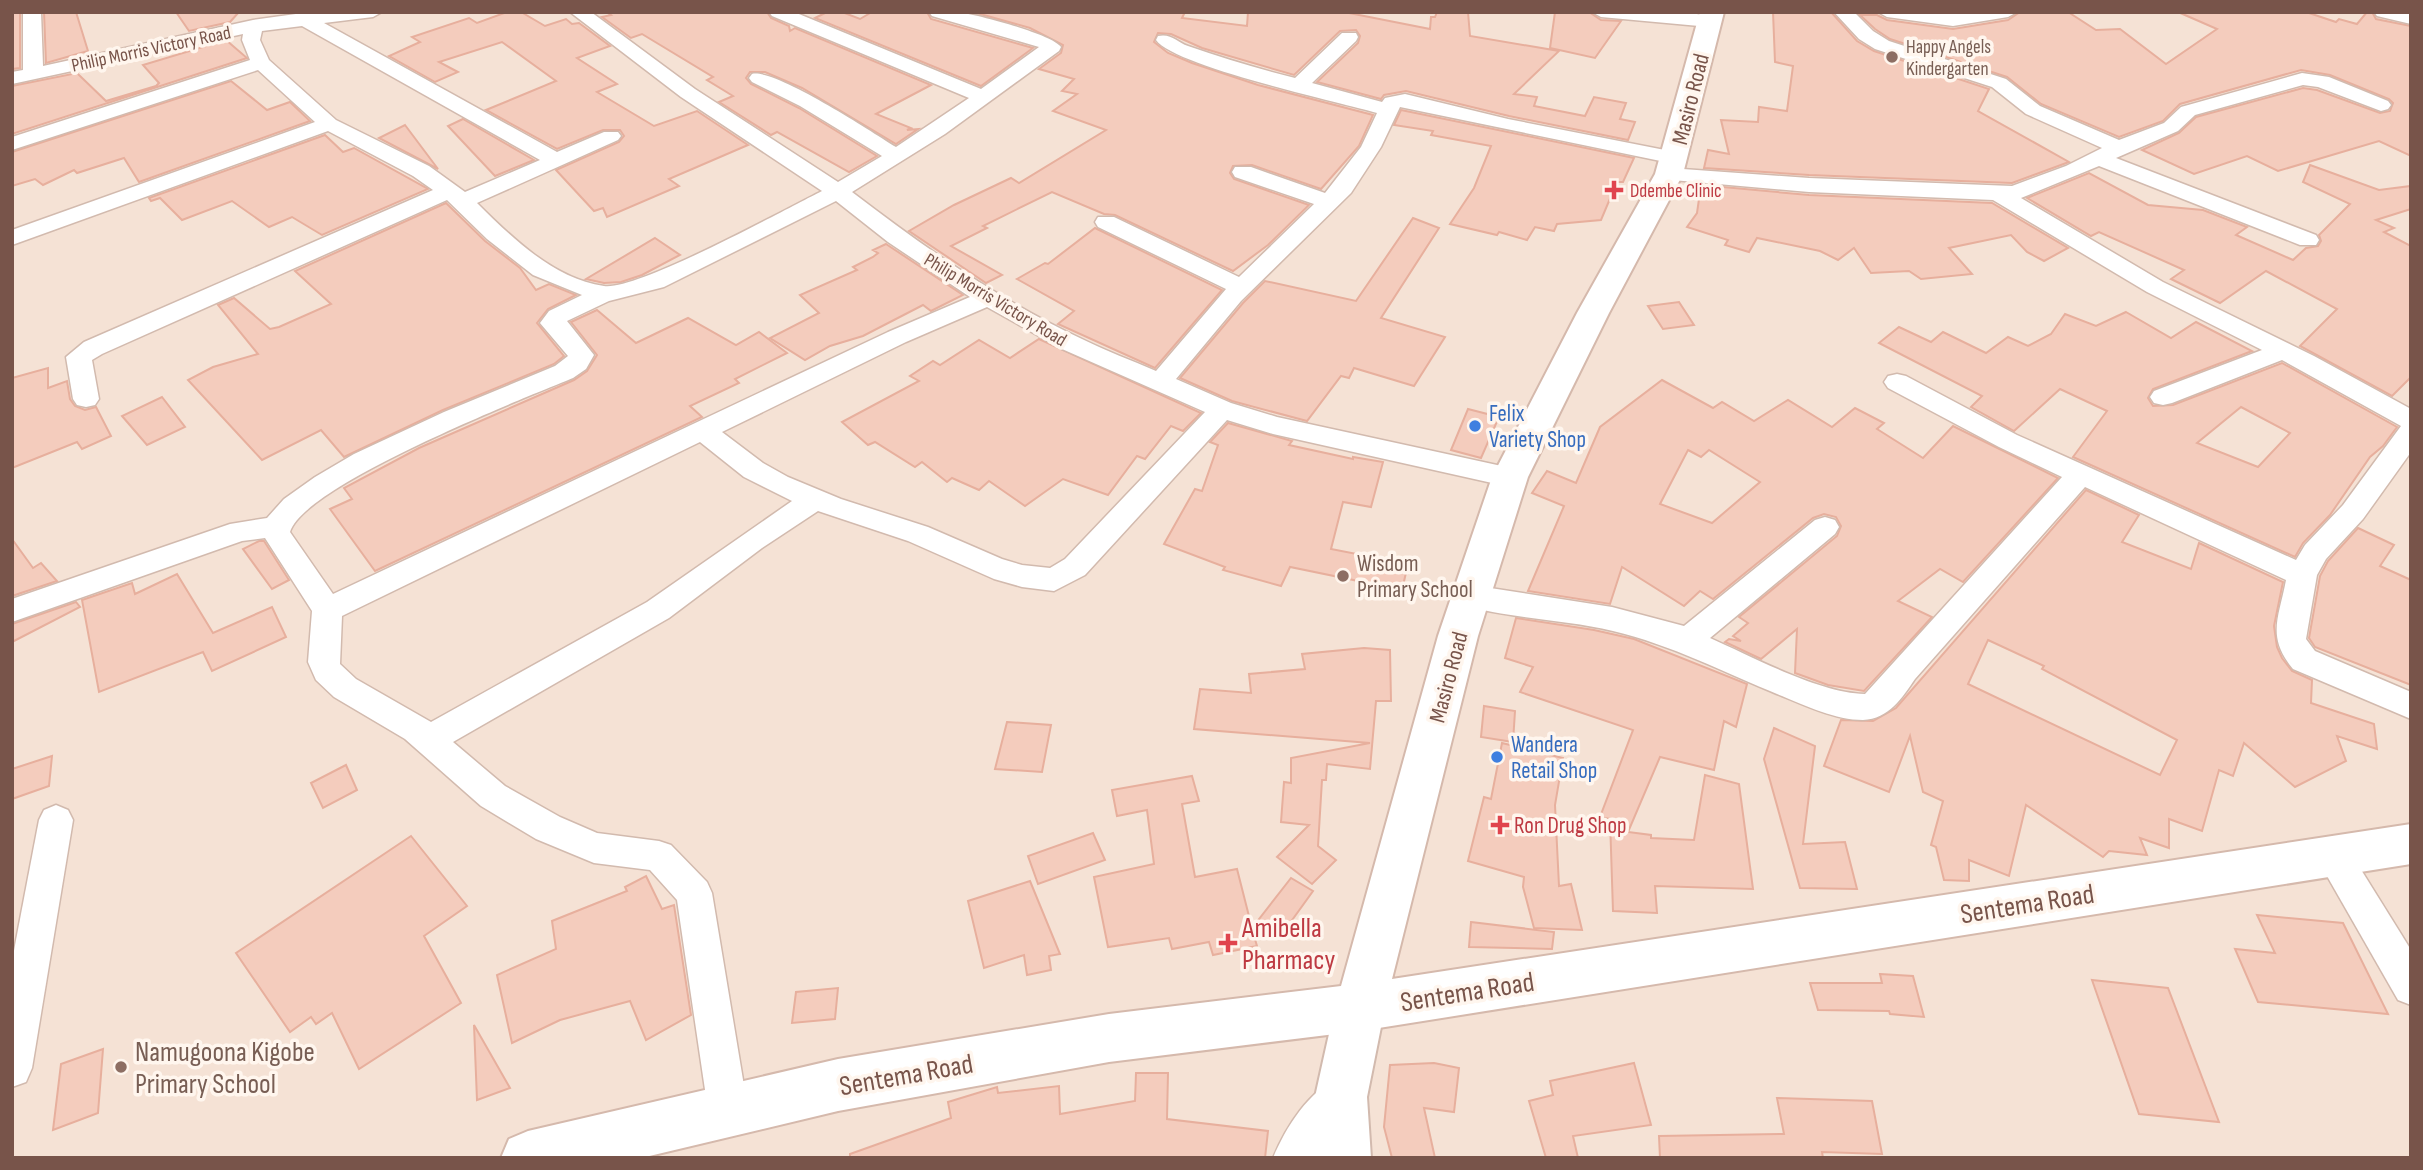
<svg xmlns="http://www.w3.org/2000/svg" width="2423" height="1170" font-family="'Sofia Sans Condensed',sans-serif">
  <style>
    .residential { fill: #f5e2d5 }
    .building { fill: #f4ccbd; stroke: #e7af9d; stroke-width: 2; fill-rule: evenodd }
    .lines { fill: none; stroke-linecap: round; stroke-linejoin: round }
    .minor-casing { stroke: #d2baae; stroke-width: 3 }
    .tertiary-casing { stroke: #d2baae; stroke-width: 4 }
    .secondary-casing { stroke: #d5b9ac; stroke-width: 4 }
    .minor { fill: #fff; fill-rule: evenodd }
    .tertiary { fill: #fff; fill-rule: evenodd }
    .secondary { fill: #fff; fill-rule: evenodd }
    .education-dot { fill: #8d6e63; stroke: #fff6ee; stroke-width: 2.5 }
    .health-dot { fill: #e0444e; stroke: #fff6ee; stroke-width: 2.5 }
    .shop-dot { fill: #3f7fe0; stroke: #fff6ee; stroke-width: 2.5 }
    .labels { text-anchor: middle; stroke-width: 7; stroke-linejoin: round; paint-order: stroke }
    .far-education-label { font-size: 19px; fill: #785e54; stroke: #fff6ee; text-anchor: start }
    .far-street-label { font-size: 19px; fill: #78544a; stroke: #fff6ee }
    .far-health-label { font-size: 19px; fill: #be3a42; stroke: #fff6ee; text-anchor: start }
    .street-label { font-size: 23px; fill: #78544a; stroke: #fff6ee }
    .shop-label { font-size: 23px; fill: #366cbe; stroke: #fff6ee; text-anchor: start }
    .education-label { font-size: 23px; fill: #785e54; stroke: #fff6ee; text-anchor: start }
    .health-label { font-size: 23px; fill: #be3a42; stroke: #fff6ee; text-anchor: start }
    .near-street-label { font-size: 28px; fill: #78544a; stroke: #fff6ee }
    .near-health-label { font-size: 28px; fill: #be3a42; stroke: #fff6ee; text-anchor: start }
    .near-education-label { font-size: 28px; fill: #785e54; stroke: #fff6ee; text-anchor: start }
  </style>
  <rect width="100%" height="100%" fill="#fdf2e7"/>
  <rect class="residential" x="12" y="12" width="2399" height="1146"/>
  <g class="building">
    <path d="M12,12H20V68L12,69Z"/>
    <path d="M44,12H76L88,51L46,63Z"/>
    <path d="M176,12H239L230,22L189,31Z"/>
    <path d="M507,12H521L545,26L566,19L572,24L579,23L610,46L577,58L617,84L597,92L654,126L697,111L748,145L669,179L679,186L607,217L603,208L594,211L556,170L619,142L624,136L620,130H603L557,149L486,110L556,81L502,42L439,62L458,72L435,82L389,56L420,42L412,37L469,18L477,23Z"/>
    <path d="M607,12H767L771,18L789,26L790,31L795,28L931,85L876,114L911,128L907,130L918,129L896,144L802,88L765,72H750L746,78L751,84L799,108L877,156L849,172L777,132L771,135L719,102L733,96L707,80L713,77L642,34L631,38L602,17L611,15Z"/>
    <path d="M827,12H842L860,19L872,12H927L931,19L1033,48L981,86L815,18Z"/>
    <path d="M973,12H1185L1182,18L1247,26L1248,12H1344L1430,29L1431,17H1435L1437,12H1468L1470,36L1559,51L1514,94L1537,97L1534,106L1585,116L1594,97L1626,103L1620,119L1635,122L1628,140L1509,116L1406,91L1384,95L1381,99L1317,82L1358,43L1360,36L1356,30L1340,31L1294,75L1202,48L1171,34L1158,33L1154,42L1168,53L1192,63L1258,85L1373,115L1359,146L1321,189L1252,165L1233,166L1230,173L1234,179L1309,205L1268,245L1233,271L1115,215L1104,214L1052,192L983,226L987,228L951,246L1002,275L986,283L909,231L954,205L1011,178L1019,183L1106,130L1053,111L1077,94L1062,91L1074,79L1039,69L1061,53L1063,45L1030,28Z"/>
    <path d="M1555,12H1589L1601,20L1621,21L1595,58L1550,48Z"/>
    <path d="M1773,12H1831L1857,41L1874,51L1989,89L1978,111L2069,162L2012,183L1809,175L1704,168L1708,150L1729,154L1721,120L1758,122L1759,107L1787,111L1793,66L1775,62Z"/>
    <path d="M2020,12H2068L2096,30L2120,29L2166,64L2217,29L2178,12H2306L2336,22L2339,19L2357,24L2367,12H2372L2376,19L2411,26V156L2379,141L2278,171L2247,156L2194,174L2142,150L2179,133L2196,117L2303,88L2317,90L2380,113L2390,111L2393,103L2389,99L2330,75L2301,70L2180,104L2163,121L2119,137L2041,104L2007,77L1890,39L1875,29L1860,15H1877L1887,20L1953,29L2008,20Z"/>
    <path d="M226,40L247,58L12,134V86L77,73L106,101L156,86L159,83L143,65Z"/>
    <path d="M231,81L267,110L290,102L310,121L139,182L124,158L77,173L74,170L43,185L35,179L12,186V152Z"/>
    <path d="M1401,110L1634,158L1623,182H1617L1601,220L1557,224L1554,231L1535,227L1527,240L1499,232L1497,235L1450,224L1474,188L1491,146L1431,135L1433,131L1394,125Z"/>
    <path d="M463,119L534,160L495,176L448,126Z"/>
    <path d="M405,125L438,169L379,138Z"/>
    <path d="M325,135L343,152L354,148L428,189L322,235L292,217L269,227L232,201L182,220L160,198L151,201L149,198Z"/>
    <path d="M2310,165L2379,190L2411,186V209L2376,220L2394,228L2384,232L2411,246V377L2392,396L2300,346L2337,309L2266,271L2220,303L2171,279L2184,270L2099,232L2091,236L2027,198L2089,173L2148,205L2203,210L2247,227L2236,235L2293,260L2306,248L2318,246L2321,241L2319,235L2350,204L2303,182Z"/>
    <path d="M1701,185L1809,195L1992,203L2068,248L2044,261L2027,252L2011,235L1949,248L1972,274L1921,279L1909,271L1871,273L1854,248L1838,260L1820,251L1757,238L1749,252L1725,245L1728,240L1687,227L1697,213Z"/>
    <path d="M446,203L485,241L520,268L536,290L549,284L576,295L548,309L537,323L564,356L554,364L443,410L344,457L321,430L262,460L188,380L213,367L258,354L218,305L234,298L270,329L279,327L331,304L295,271Z"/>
    <path d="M1413,218L1439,228L1381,318L1445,337L1414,386L1354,368L1349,378L1341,376L1307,421L1232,401L1180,378L1243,303L1265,281L1356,301Z"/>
    <path d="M1095,228L1222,290L1155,368L1058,324L1074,311L1017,279L1045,263L1048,264Z"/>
    <path d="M655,238L680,255L642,275L621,282L604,283L586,279Z"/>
    <path d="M886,244L963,295L931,311L923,305L863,336L830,346L805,360L770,338L819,313L800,295L857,270L853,267L873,257L878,253L873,250Z"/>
    <path d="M1679,302L1694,325L1663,329L1648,306Z"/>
    <path d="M597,310L636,343L688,318L736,345L759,332L787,353L735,379L739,383L690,406L702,417L375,571L330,509L352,499L344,488L419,448L574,380L587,371L597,355L571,322Z"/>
    <path d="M2126,312L2171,338L2196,322L2252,351L2153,389L2148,398L2153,406L2173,405L2282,363L2397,427L2383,446L2370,457L2330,515L2303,543L2295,557L2073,457L2107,411L2060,389L2014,431L1971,407L1982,396L1879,343L1899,327L1931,342L1943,332L1986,353L2008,337L2028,346L2051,334L2065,314L2096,326ZM2241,407L2290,433L2258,467L2197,443Z"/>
    <path d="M1039,339L1201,413L1183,431L1171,426L1145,459L1137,456L1108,495L1063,479L1025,506L989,481L979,490L952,478L947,482L922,462L915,467L875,442L868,445L842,422L919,381L910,376L933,361L940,365L979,340L1010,358Z"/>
    <path d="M48,368V388L67,381L70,399L75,406L85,410L96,407L111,436L82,449L77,442L12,468V378Z"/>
    <path d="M1662,380L1713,408L1722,402L1754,421L1788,400L1832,427L1855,408L1884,423L1877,429L1923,458L1953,426L2058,478L1963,582L1940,569L1898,601L1932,617L1864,691L1828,685L1795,673L1797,629L1761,659L1725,642L1729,639L1741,641L1733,636L1748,623L1739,617L1837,536L1841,526L1836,517L1824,514L1813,518L1713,599L1700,591L1684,606L1622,567L1610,604L1528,591L1564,506L1532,493L1547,471L1576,483L1600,427ZM1688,450L1701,457L1709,450L1760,482L1712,523L1660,504Z"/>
    <path d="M162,397L185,427L147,445L122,416Z"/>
    <path d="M1468,409L1499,417L1481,458L1451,450Z"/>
    <path d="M1228,423L1292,441L1289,445L1353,459V457L1383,462L1371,507L1343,502L1331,549L1408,564L1402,590L1290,567L1281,586L1223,570L1225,567L1164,544L1195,489L1202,491L1218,445L1210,442Z"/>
    <path d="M2086,490L2139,515L2122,542L2191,569L2199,543L2283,582L2274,626L2277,647L2282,658L2292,671L2312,680L2311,703L2374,724L2377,749L2337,736L2346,761L2295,787L2244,743L2233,776L2219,770L2202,831L2169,819V848L2140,838L2147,855L2109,851L2103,857L2026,805L2009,876L1969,860V881L1944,880L1936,847L1931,845L1943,801L1923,792L1910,736L1889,792L1824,766L1841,720L1873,721L1896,708ZM1988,640L2044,666L2042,669L2177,740L2160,775L1968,684Z"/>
    <path d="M2358,528L2394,545L2380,566L2411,580V685L2315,647L2309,638L2320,576L2328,561Z"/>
    <path d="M12,539L33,568L41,563L57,581L12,596Z"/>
    <path d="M259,541H264L289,580L272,589L243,549Z"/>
    <path d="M177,574L213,633L272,607L286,637L212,671L203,652L99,692L82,600L132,583L135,594Z"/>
    <path d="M76,602L80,607L12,642V624Z"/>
    <path d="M1516,618L1594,630L1634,639L1747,684L1736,727L1724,721L1714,770L1660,757L1628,832L1651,835V838L1694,840L1705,775L1739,784L1753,889L1655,886L1657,913L1613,911L1610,819L1600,817L1633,730L1520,692L1533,667L1505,658Z"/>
    <path d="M1364,648L1390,650L1391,701H1376L1370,769L1327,764L1326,780H1322L1318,846L1336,860L1312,884L1277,857L1309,825L1281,822L1284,782L1291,783V758L1370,743L1194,729L1200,689L1251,693L1249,674L1305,669L1302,654Z"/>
    <path d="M1484,706L1515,711L1513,742L1481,737Z"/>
    <path d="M1007,722L1051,725L1042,772L995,769Z"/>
    <path d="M1774,728L1815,746L1803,844L1845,842L1857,889L1800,888L1764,759Z"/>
    <path d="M1502,743L1563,758L1555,805L1559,886L1571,884L1582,930L1534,928L1523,887L1524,877L1468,861L1484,797L1491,799Z"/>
    <path d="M52,756L49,786L12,799V769Z"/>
    <path d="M346,765L357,790L323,808L311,783Z"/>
    <path d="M1192,776L1199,801L1182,804L1195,877L1237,869L1252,928L1291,878L1313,891L1290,923L1291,933L1254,936L1257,946L1213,955L1209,942L1172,949L1169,938L1108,947L1094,877L1154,864L1147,810L1117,816L1112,790Z"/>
    <path d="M1093,833L1105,860L1038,884L1028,856Z"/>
    <path d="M411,836L467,906L424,936L461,1003L359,1069L332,1013L316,1024L311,1017L290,1032L236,953Z"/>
    <path d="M646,876L662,909L674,905L691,1015L646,1040L630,1001L560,1020L512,1043L497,975L556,949L552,921L627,891L625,887Z"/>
    <path d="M1030,881L1060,954L1049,956L1051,970L1027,975L1024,955L984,968L968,901Z"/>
    <path d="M2257,915L2343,923L2388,1014L2258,1002L2235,949L2275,953Z"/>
    <path d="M1471,922L1554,932L1552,949L1469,947Z"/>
    <path d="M1880,974L1913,976L1924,1017L1890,1014L1889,1011L1818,1010L1810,983H1882Z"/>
    <path d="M2092,980L2168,988L2219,1122L2139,1114Z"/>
    <path d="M838,988L835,1019L792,1023L796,992Z"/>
    <path d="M474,1025L510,1088L477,1100Z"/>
    <path d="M103,1049L98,1113L53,1130L61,1064Z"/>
    <path d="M1434,1063L1459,1068L1454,1112L1424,1108L1435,1158H1392L1384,1127L1390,1065Z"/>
    <path d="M1634,1063L1651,1125L1573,1136L1578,1158H1546L1529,1101L1553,1095L1550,1081Z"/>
    <path d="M1136,1073H1168L1167,1119L1268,1131L1265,1158H850V1154L951,1118L948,1102L997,1087L998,1093L1059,1086L1060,1114L1135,1101Z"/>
    <path d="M1777,1098L1872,1101L1882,1154L1822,1152L1823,1158H1660L1659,1136L1784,1134Z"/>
  </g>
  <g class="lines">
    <g class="minor-casing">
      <g id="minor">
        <path d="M23,12H41L43,66L253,20L303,13L382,12L373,17L324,23L557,152L604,132H618L621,136L618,140L477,203C511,237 554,279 604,286C637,291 784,210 822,191L681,97L570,12H591L695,89L838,182L882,156L800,106L752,82L749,78L752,74C775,68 872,132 896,147L969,98L772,16L769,12H794L981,89L1039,47L932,16L929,12C938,12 948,11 957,12C975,14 1052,34 1061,47L1059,51L945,134L852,192C924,247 1000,301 1082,339C1106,351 1131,360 1156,371L1226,289L1098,227L1095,222L1098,217H1114L1239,277L1314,204L1235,177L1232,172L1235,167H1251L1325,193L1361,147L1377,113C1338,102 1174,66 1156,40L1158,36C1171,33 1177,42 1188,46C1223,58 1259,69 1295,78L1342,33H1356L1358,37L1356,41L1312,83L1382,102L1385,98L1405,94L1508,119L1675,152L1682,154L1686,158L1682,162L1675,164L1400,107L1381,147L1351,193L1241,301L1176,379L1231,403L1277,417L1520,470L1524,477L1520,484L1510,487L1273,434L1227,420L1085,575L1054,591L1022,587L994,579L908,541L818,511L762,548L669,618L453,742L505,786L560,817L597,833L659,841L671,845L707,882L712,893L748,1110L742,1124L728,1130L714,1124L708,1110L677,900L650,870L594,863L536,839L481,806L405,739L334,697L316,680L308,662L312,611L265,538L242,541L12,622V599L230,524L267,518L284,499L315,477L354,454L444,412L555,366L568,356L540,323L549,311L582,295L533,275L487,239L447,200L102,354L92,360L99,399L95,405L86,407L77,405L73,399L66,357L84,342L433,190L413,176L328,131L12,245V230L315,122L258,70L12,150V137L250,60L242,40L243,34L12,84V72L23,70ZM302,26L540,160L465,192L429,166L336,120L269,60L260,40L262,31ZM836,201L888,242L970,297L888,332L333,594L290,532C304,485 522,399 573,378L586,369L594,355L567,321L609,301L664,287ZM987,307L1062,349L1205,412L1065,559L1050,568L1022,565L1002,559L928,527L841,499L788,477L763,463L722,432L906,342ZM700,442L744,477L792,501L647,602L431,722L356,679L340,664L342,616Z"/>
        <path d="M1592,12C1614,12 1708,8 1719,21L1710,27L1601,17Z"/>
        <path d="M1834,12H1854L1873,31L1889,41L2006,79L2040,106L2119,140L2164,123L2181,107L2302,73L2329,77L2388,101L2391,105L2388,109L2381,111L2318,87L2303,85L2195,115L2178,131L2116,158L2316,235L2319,240L2316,245H2300L2099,166L2021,198L2163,282L2314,356L2411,409V452L2363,519L2326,559L2317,575L2306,639L2315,651L2411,692V719L2293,669C2266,636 2279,618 2286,580L2085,487L1915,679C1902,698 1889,719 1863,720C1836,720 1806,706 1782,696C1725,673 1672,645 1613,631C1563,619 1509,619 1460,604L1456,596L1460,588L1471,585L1612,607L1684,626L1815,520L1825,517L1835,520L1839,527L1835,534L1710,638C1753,657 1819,693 1865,694L2062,477L1999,447L1888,388L1884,382L1888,376L1897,374L1906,376L2017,435L2296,560L2305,545L2343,505L2401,426L2282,360L2172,403L2163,405L2154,403L2150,397L2154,391L2262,350L2147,292L1993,200L1809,192L1661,179L1658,174L1661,169L1669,168L1809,178L2012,186L2066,166L2102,148L2026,114L1992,87L1875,49L1859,39Z"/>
        <path d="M1878,12L1953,14L2017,12L2008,17L1953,26L1887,17Z"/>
        <path d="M2374,12L2411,13V24L2377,16Z"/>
        <path d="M56,805L68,810L73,820L32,1068L26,1082L12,1087V961L39,820L44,810Z"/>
        <path d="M2333,840L2345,844L2411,950V1005L2398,1000L2315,855L2321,844Z"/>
        <path d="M1341,1077L1355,1083L1361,1097C1351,1121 1330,1135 1317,1158H1273C1286,1127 1309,1090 1341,1077Z"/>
      </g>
    </g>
    <g class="tertiary-casing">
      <path id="tertiary" d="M1360,983L1377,990L1385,1007L1367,1097L1371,1158H1317L1315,1097L1335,1007L1343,990Z"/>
    </g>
    <g class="secondary-casing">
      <path id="secondary" d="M1700,12H1724L1683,174L1609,313L1528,477L1478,636L1392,979L2411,824V864L1360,1031L1109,1062L838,1111L641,1158H501L509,1139L528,1131L838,1059L1109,1014L1341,986L1438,636L1492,477L1577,313L1655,174Z"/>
    </g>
    <use href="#minor" class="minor"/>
    <use href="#tertiary" class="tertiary"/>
    <use href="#secondary" class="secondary"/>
  </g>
  <g class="education-dot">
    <circle cx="1892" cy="57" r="7"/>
    <circle cx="1343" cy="576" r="7"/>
    <circle cx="121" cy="1067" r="7"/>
  </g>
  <g class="health-dot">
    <path d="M1610.5 179.5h7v7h7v7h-7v7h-7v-7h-7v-7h7z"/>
    <path d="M1496.5 814.5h7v7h7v7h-7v7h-7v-7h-7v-7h7z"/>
    <path d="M1224.5 932.5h7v7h7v7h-7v7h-7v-7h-7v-7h7z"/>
  </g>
  <g class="shop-dot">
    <circle cx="1475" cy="426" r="7"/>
    <circle cx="1497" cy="757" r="7"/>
  </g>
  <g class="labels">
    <g class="far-education-label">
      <text x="1906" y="53">Happy Angels<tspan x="1906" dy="22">Kindergarten</tspan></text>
    </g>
    <g class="far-street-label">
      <text transform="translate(151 48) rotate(-12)" y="7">Philip Morris Victory Road</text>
      <text transform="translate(996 299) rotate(31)" y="7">Philip Morris Victory Road</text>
    </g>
    <g class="far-health-label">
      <text x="1630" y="197">Ddembe Clinic</text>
    </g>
    <g class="street-label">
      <text transform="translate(1690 99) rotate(-76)" y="8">Masiro Road</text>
      <text transform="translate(1448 677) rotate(-75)" y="8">Masiro Road</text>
    </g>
    <g class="shop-label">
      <text x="1489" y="421">Felix<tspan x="1489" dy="26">Variety Shop</tspan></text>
      <text x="1511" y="752">Wandera<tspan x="1511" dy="26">Retail Shop</tspan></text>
    </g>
    <g class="education-label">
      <text x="1357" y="571">Wisdom<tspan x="1357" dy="26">Primary School</tspan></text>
    </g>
    <g class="health-label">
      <text x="1514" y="833">Ron Drug Shop</text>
    </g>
    <g class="near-street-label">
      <text transform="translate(2027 903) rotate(-9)" y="10">Sentema Road</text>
      <text transform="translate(1467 991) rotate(-9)" y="10">Sentema Road</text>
      <text transform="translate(906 1074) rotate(-10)" y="10">Sentema Road</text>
    </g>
    <g class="near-health-label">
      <text x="1242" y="937">Amibella<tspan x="1242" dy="32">Pharmacy</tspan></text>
    </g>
    <g class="near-education-label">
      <text x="135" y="1061">Namugoona Kigobe<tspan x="135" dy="32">Primary School</tspan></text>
    </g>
  </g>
  <rect width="2423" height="1170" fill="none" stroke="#78544a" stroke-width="28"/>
</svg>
